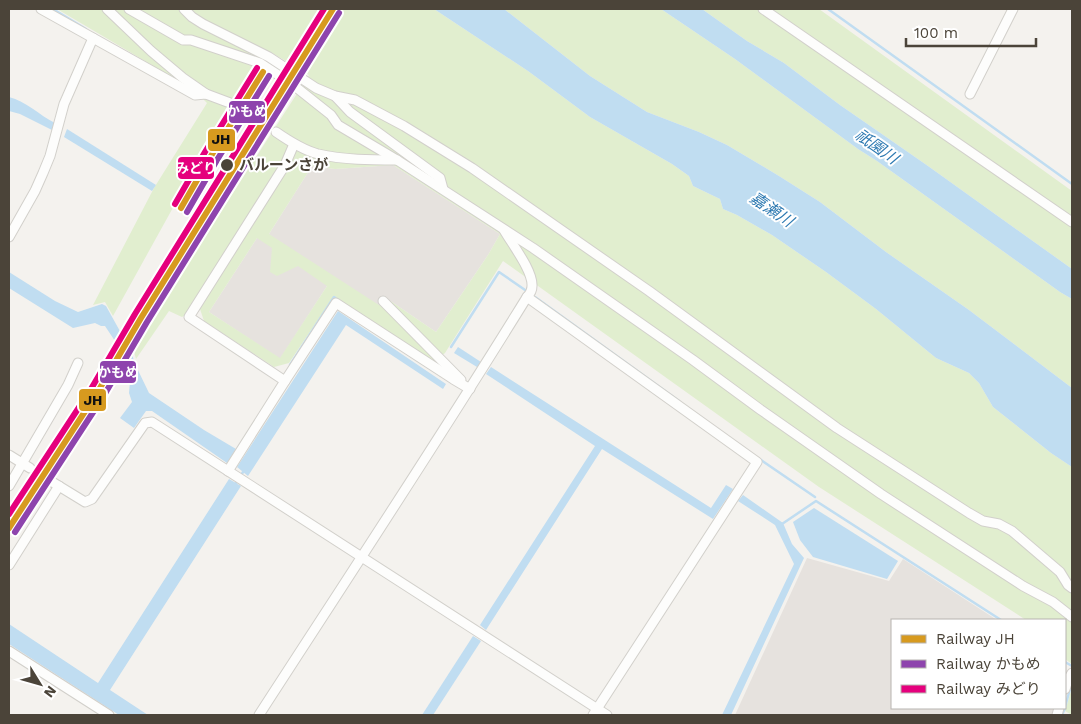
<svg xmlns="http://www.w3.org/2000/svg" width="1081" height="724" font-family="'Work Sans','Noto Sans JP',sans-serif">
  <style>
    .industrial { fill: #e6e2de }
    .green { fill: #e1eecf; fill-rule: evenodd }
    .water { fill: #c0ddf1 }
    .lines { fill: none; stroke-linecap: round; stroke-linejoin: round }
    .stream { stroke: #c0ddf1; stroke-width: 2.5 }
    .street-tunnel { stroke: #d2cfca; stroke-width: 9; stroke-dasharray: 9 4.5; stroke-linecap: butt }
    .street-casing { stroke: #d2d0cb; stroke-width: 11 }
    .street { stroke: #fdfdfc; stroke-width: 9 }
    .rail-1-casing { stroke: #fff; stroke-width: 10 }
    .rail-2-casing { stroke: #fff; stroke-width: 10 }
    .rail-3-casing { stroke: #fff; stroke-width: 10 }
    .rail-1 { stroke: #d79a1f; stroke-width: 6 }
    .rail-2 { stroke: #8e44ad; stroke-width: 6 }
    .rail-3 { stroke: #e5007d; stroke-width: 6 }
    .stop-dot { fill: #4b4439; stroke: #fff; stroke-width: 2 }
    .labels { text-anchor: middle; stroke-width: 4; stroke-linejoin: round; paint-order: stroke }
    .stop-label { font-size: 15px; font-weight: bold; fill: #4b4439; stroke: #fff; text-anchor: start }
    .water-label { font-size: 16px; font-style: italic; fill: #2e7ab2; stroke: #fff }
    .line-badge { stroke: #fff; stroke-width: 2 }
    .badge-label { font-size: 14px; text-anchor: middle; font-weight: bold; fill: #fff }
    .pale-badge-label { font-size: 14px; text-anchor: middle; font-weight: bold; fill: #111 }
  </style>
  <rect width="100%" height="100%" fill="#f4f2ee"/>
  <g class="industrial">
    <path d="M393,165L500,234L488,255L436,332L389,300L382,307L327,286L280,359L209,312L257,238L269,234L312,166L335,169Z"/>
    <path d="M807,558L889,581L903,559L997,620H892V708H1054L1052,715H735Z"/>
  </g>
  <g class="green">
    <path d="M57,9H434L528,71L590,117L672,164L689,176L693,186L720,199L723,209L737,215L772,235L826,272L876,309L936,358L969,373L979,383L993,407L1051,453L1072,467V664L1065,659V620H1026L819,487L503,261L445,353L434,362L334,296L289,363L274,367L204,321L199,306L182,317L169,311L136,359L133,348L309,75L269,51L175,204L113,316L105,302L93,305L154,188L207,103L194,90ZM393,165L500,234L488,255L436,332L389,300L382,307L269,234L312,166L335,169ZM257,238L272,248L270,272L277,276L298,266L327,286L280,358L209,312Z"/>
    <path d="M504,9H661L735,59L858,149L877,161L1060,292L1072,299V388L969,310L886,252L820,202L779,176L727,145L699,132L647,112L590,76Z"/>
    <path d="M702,9H819L1072,191V269L928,166L840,105L784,63L747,41Z"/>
    <path d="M1072,688V715L1065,711Z"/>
  </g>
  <g class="water">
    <path d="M434,9H504L590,76L647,112L699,132L727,145L779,176L820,202L886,252L969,310L1072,388V467L1051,453L993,407L979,383L969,373L936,358L876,309L826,272L772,235L737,215L723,209L720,199L693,186L689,176L672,164L590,117L528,71Z"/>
    <path d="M661,9H702L747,41L784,63L840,105L928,166L1072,269V299L1060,292L877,161L858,149L735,59Z"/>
    <path d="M9,97C26,101 39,115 55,123L52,130L20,114L9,111Z"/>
    <path d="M67,129L156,185L152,191L64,137Z"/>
    <path d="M9,272L55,301L78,312L102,304L106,306L131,351L135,364L149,393L204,430L236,449L227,463L152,411H146L134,428L120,418L132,402L129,393L130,381L123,361L115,341L105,326H101L95,323L73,328L9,288Z"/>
    <path d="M338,311L446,384L443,389L346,325L248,476L237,467Z"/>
    <path d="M458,347L481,362L477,367L454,353Z"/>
    <path d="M491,367L711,508L726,485L733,489L713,519L602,449L486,630L480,625L595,446L486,374Z"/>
    <path d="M229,479L241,486L110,690L148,715H119L9,644V624L98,683Z"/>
    <path d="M743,495L783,523L792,544L804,558L731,715H722L794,564L775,525L738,501Z"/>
    <path d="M814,508L898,561L887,579L813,557L800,540L793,522Z"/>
    <path d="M473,636L481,641L433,715H422Z"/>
  </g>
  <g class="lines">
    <g class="stream">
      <path d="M53,9L86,29"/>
      <path d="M828,9L1072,184"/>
      <path d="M535,297L679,401"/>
      <path d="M451,347L499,272L528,292"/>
      <path d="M290,365L334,297L338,300"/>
      <path d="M758,458L815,497"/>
      <path d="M236,483L243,472"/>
      <path d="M782,524L816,501L1001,620"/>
      <path d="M1065,662L1072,666"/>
      <path d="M1065,707L1072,682"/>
      <path d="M1062,715L1065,708"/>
    </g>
    <g class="street-tunnel">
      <path d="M230,103L276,132"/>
      <path d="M30,468L49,480"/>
    </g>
    <g class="street-casing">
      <g id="street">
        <path d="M41,9L93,38"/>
        <path d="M107,9L151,51L183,78L206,94"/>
        <path d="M129,9L183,40H191L260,63L292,84L331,115L338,125L397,160L533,248L693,360L761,410L881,494L1023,586L1053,602L1072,617"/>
        <path d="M184,9L192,17L203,24L269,57L316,88L335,96L355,100L404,126L472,168L649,291L837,428L969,513L983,521L999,524L1012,531L1060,572L1068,585L1072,588"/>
        <path d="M763,9L1072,222"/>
        <path d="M970,94L1013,9"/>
        <path d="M335,96L350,112L440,178L443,189"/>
        <path d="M276,132C289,141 303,150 318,154C344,160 371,160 397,160"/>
        <path d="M9,237L35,191L43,173L50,156L64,104L93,38L195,95L206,94L230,103"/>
        <path d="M527,297L757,462L593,715"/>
        <path d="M383,301L461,380"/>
        <path d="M285,381L336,303L453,379L470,389"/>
        <path d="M9,455L30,468"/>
        <path d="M228,471L285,381L189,317L285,165L294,144"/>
        <path d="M49,480L85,502L92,499L145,423L152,422L607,715"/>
        <path d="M9,486L68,385L78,363"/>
        <path d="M9,565L59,486"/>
        <path d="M9,651L109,715"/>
        <path d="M1065,689L1068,680L1072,673"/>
        <path d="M259,715C349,576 440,438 527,297C530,294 532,291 532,286C533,271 512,244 504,230"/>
        <path d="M1057,715L1059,708"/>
      </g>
    </g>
    <use href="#street" class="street"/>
    <g class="rail-1-casing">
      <g id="rail-1">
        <path d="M181,208L211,156L263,72"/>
        <path d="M9,528L97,393L141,318L333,9"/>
      </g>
    </g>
    <g class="rail-2-casing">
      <g id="rail-2">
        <path d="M187,212L217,160L269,76"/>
        <path d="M15,532L103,397L147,322L339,13"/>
      </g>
    </g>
    <g class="rail-3-casing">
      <g id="rail-3">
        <path d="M175,204L205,152L257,68"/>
        <path d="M9,514L91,389L135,314L324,9"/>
      </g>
    </g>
    <use href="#rail-1" class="rail-1"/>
    <use href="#rail-2" class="rail-2"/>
    <use href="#rail-3" class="rail-3"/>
  </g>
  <circle class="stop-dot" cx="227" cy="165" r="7"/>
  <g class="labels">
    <g class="stop-label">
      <text x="239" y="170">バルーンさが</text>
    </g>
    <g class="water-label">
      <text transform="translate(877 146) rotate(35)" y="6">祇園川</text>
      <text transform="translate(772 209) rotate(34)" y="6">嘉瀬川</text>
    </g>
  </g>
  <g class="line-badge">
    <rect x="228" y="100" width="38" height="24" rx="5" fill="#8e44ad"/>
    <rect x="207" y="128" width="29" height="24" rx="5" fill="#d79a1f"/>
    <rect x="177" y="156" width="38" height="24" rx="5" fill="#e5007d"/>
    <rect x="99" y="360" width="38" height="24" rx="5" fill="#8e44ad"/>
    <rect x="78" y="388" width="29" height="24" rx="5" fill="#d79a1f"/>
  </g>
  <g class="badge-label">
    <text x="247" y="116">かもめ</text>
    <text x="196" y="173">みどり</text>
    <text x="118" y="377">かもめ</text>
  </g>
  <g class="pale-badge-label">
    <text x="221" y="144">JH</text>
    <text x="93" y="405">JH</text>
  </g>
  <rect width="1081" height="724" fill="none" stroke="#4b4439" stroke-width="20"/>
  <rect x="891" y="619" width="175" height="90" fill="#ffffff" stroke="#b7b4b0"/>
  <rect x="901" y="635" width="25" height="8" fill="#d79a1f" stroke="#b7b4b0"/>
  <text x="936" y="644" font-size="15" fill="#4b4439">Railway JH</text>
  <rect x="901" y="660" width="25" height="8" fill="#8e44ad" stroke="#b7b4b0"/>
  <text x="936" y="669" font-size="15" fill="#4b4439">Railway かもめ</text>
  <rect x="901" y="685" width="25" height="8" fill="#e5007d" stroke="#b7b4b0"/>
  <text x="936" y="694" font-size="15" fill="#4b4439">Railway みどり</text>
  <g transform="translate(40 684) rotate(127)" stroke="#ffffff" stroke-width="4" paint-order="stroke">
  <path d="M0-4L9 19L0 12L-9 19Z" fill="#4b4439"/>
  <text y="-8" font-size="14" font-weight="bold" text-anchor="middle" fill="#4b4439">N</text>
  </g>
  <path d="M906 38v8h130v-8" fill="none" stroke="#4b4439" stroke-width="2.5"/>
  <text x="914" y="38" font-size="15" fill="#4b4439" stroke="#ffffff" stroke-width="4" paint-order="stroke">100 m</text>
</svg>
